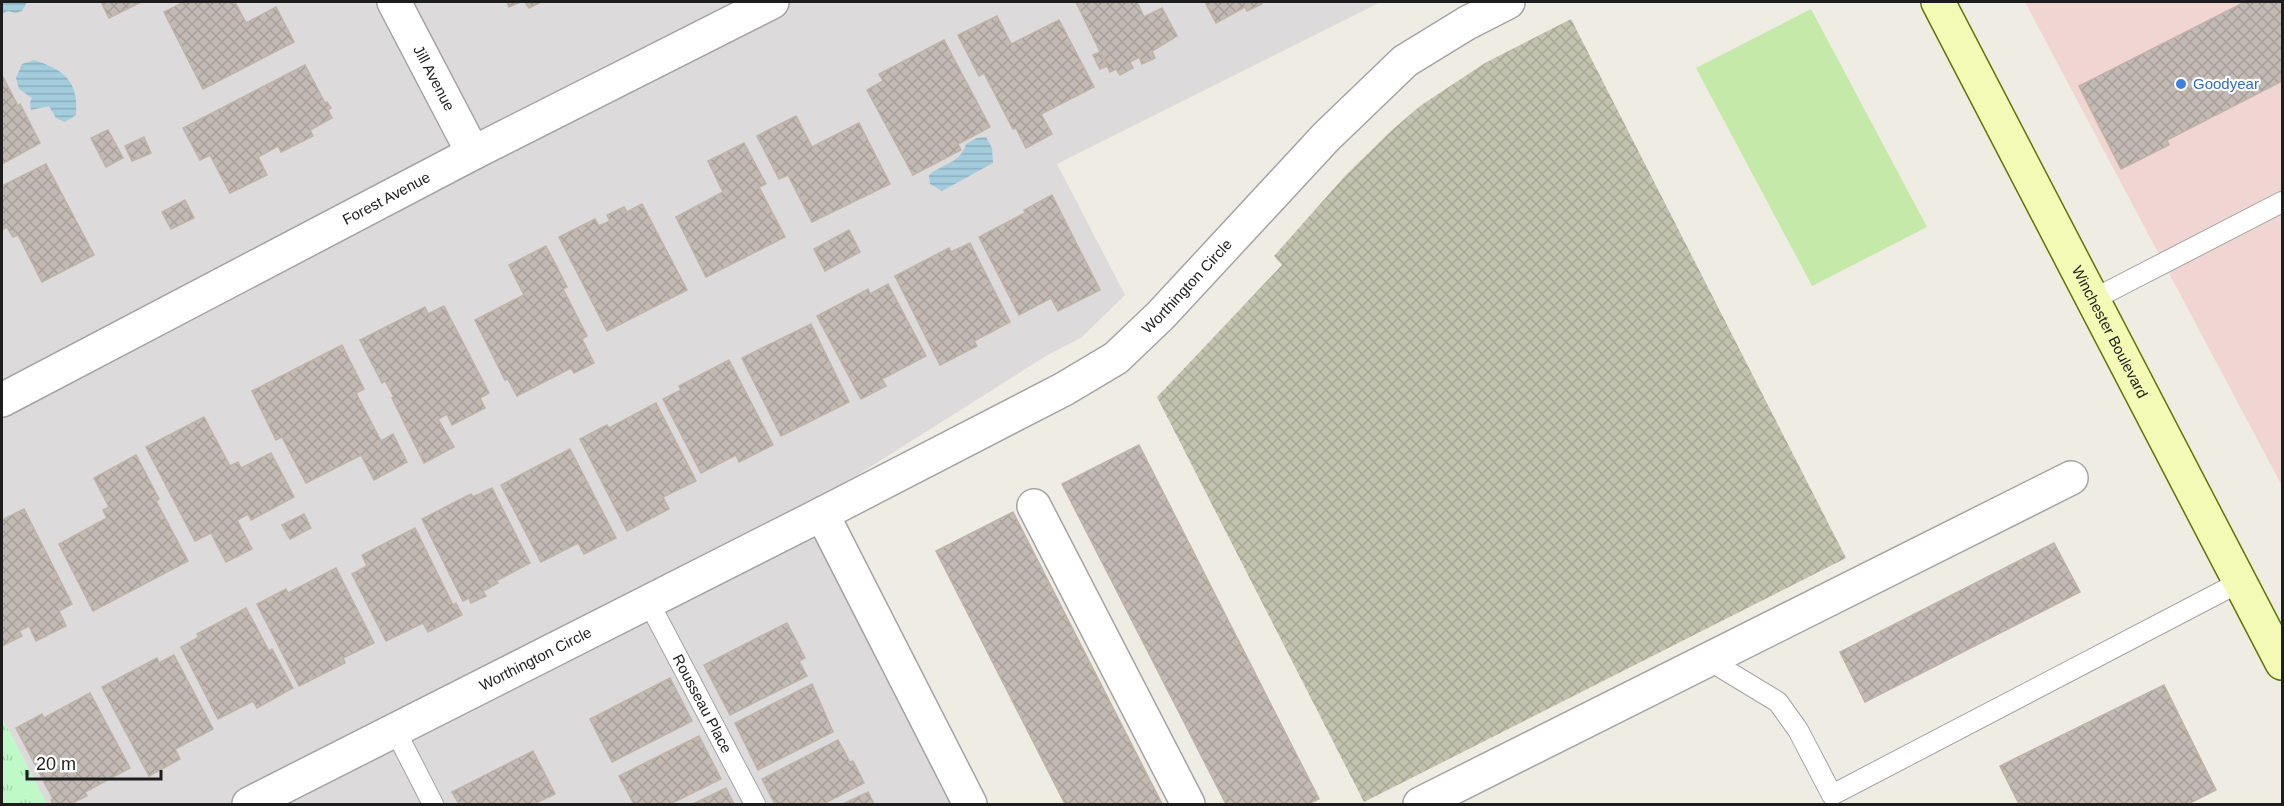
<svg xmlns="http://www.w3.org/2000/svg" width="2284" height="806" font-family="Arial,sans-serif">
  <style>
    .residential { fill: #dcdada }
    .commercial { fill: #f0d5d2 }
    .construction { fill: url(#construction-cross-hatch) }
    .grass { fill: #c4e9a9 }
    .park { fill: url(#park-tufts) }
    .water { fill: url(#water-rules) }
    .building { fill: url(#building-cross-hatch); stroke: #c0b3a6; stroke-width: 1.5 }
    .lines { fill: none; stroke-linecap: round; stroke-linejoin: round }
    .lane-casing { stroke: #a4a4a4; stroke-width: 22 }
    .street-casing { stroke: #a4a4a4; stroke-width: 36 }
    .secondary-casing { stroke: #627504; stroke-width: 36 }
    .lane { stroke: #fff; stroke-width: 20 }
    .street { stroke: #fff; stroke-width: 33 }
    .secondary { stroke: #f2fab6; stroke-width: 33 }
    .shop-dot { fill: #3f7fe0; stroke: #fff; stroke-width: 2 }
    .labels { text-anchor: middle; stroke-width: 4.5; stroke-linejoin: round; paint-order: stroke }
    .street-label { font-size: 15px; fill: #1d1d1d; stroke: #fff }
    .shop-label { font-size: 15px; fill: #366cbe; stroke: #fff; text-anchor: start }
  </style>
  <defs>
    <pattern id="construction-cross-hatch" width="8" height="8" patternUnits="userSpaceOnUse" patternTransform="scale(1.5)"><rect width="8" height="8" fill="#c2c3af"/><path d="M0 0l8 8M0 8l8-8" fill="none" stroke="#a6a796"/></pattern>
    <pattern id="park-tufts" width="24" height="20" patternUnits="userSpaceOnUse" patternTransform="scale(1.5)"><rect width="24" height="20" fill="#bff9c8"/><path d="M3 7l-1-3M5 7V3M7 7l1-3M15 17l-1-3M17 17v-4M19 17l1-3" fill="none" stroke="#a4d5ab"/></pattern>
    <pattern id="water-rules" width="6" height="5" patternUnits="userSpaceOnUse" patternTransform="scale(1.5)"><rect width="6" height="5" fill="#a3ccdd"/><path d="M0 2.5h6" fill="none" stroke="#8cafbd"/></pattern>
    <pattern id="building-cross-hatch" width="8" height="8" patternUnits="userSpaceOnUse" patternTransform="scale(1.5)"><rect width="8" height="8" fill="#c3bab3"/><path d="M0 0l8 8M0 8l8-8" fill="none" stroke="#a79f9a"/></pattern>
  </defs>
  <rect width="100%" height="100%" fill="#efece3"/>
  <path class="residential" d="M2,2H1381L1057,164L1125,295L1082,337L1046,356L832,491L980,804H47L2,718Z"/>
  <path class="commercial" d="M2025,2H2282V486Z"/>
  <path class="construction" d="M1571,19L1846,558L1364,802L1157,397L1282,265L1274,256L1345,176L1391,131L1420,106L1485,63Z"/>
  <path class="grass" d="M1811,9L1927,227L1812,286L1696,68Z"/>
  <path class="park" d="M2,718L47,804H2Z"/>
  <g class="water">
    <path d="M2,2H27L22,11L15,13L8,11L2,14Z"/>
    <path d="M34,60C64,70 79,81 76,115L65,122L56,118L49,106L31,110L30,102L32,98L19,89L16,78L22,64Z"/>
    <path d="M986,137L992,148L993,163L942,191L930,184L929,175C942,164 961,163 966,144L977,138Z"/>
  </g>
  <g class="building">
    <path d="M101,2H141L109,18Z"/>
    <path d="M184,2H235L246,23L276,7L294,42L203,89L164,12Z"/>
    <path d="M507,2H520L509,7Z"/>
    <path d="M525,2H541L529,8Z"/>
    <path d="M1076,2H1137L1144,17L1162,8L1177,36L1152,51L1155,58L1142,64L1139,57L1130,62L1133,68L1120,75L1116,69L1110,72Z"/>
    <path d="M1205,2H1261L1262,4L1247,11L1245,7L1216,23Z"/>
    <path d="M2245,2H2282V81L2167,140L2169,145L2121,169L2079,86Z"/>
    <path d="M997,16L1011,44L1059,20L1094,87L1041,114L1052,134L1026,148L1016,128L1013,129L984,73L979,76L958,35Z"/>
    <path d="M944,40L990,127L958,144L961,150L913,175L867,90L883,81L879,74Z"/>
    <path d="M1100,52L1107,66L1100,69L1093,55Z"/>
    <path d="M305,65L325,103L327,102L331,108L328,110L332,118L310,130L313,136L281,152L278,146L258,157L267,175L230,193L210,155L200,160L183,128Z"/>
    <path d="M2,75L18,106L20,104L40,143L2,164Z"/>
    <path d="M796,116L812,147L859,123L890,184L812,222L788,175L779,179L757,136Z"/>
    <path d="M108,130L123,158L106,167L91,138Z"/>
    <path d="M144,137L151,153L132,161L125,146Z"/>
    <path d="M744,143L766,184L759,187L785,237L706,277L676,217L723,192L708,161Z"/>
    <path d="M46,164L94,255L42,282L18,235L13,237L7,227L2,230V186Z"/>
    <path d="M1052,195L1100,290L1058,311L1051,298L1019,315L979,237L1025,213L1024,210Z"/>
    <path d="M185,200L194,218L171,229L162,212Z"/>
    <path d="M642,204L687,290L607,331L559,237L595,219L599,226L610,221L607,215L624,207L627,212Z"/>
    <path d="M849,230L860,252L825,271L814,249Z"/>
    <path d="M970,243L1010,322L974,341L977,346L940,365L895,276L949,248L951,252Z"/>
    <path d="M546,246L567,287L563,289L587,336L582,339L594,363L574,373L571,368L517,396L508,379L505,380L475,320L524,295L509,265Z"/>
    <path d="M888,284L926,356L882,379L886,386L861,399L817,316L868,289L870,294Z"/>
    <path d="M444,306L489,393L480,398L485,408L452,425L447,414L438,419L454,447L424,463L392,398L394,397L385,381L382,383L360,340L425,307L428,314Z"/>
    <path d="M811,324L849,402L781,436L742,358Z"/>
    <path d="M342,345L364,389L356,393L381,441L393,434L407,462L374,480L361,455L306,483L282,437L276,440L252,391Z"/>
    <path d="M729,360L773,445L739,462L736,455L701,473L663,399L681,390L679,386Z"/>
    <path d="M656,403L696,481L663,497L669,509L627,531L580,439L607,425L609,428Z"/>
    <path d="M204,417L230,466L238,462L241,468L271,453L294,497L251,520L248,514L237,520L252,549L226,562L211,533L195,541L146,447Z"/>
    <path d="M1139,445L1319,799L1308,804H1226L1062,484Z"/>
    <path d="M570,449L616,538L584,554L578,543L541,562L501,485Z"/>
    <path d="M136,455L159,499L156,501L188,561L93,611L59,544L107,518L103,510L109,507L94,478Z"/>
    <path d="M492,488L530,563L496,581L498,583L483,591L486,596L471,603L469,598L463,601L422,519L471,494L473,497Z"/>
    <path d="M24,509L72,604L59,611L66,626L36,641L29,626L19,631L22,636L2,646V520Z"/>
    <path d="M1013,512L1162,804H1065L936,551Z"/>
    <path d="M304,514L311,528L290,539L282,525Z"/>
    <path d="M415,528L453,605L456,603L462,615L428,632L423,623L386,641L352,574L367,566L362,555Z"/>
    <path d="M2054,543L2080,592L1865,702L1840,652Z"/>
    <path d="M336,568L374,643L343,658L345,663L299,686L257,604L286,589L288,593Z"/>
    <path d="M246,608L269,651L272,649L293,688L257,708L253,701L218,719L181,647L199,637L197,634Z"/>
    <path d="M787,623L805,658L799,661L807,676L730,715L704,665Z"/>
    <path d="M174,655L213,729L175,749L180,759L149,776L102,687L157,658L159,663Z"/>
    <path d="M670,678L692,721L612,762L590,719Z"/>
    <path d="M812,684L833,732L758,770L735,723Z"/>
    <path d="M2164,685L2216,790L2188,804H2019L2000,766Z"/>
    <path d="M90,693L130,768L85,792L87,796L70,804H53L51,800L53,799L16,728L42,714L44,718Z"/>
    <path d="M699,736L721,779L670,804H634L619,776Z"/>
    <path d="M838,740L850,762L853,761L864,783L823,804H775L762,779Z"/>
    <path d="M533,751L555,794L534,804H459L452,792Z"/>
    <path d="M726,788L734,804H693Z"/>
    <path d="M868,792L874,804H843Z"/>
  </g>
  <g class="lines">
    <g class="lane-casing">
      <g id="lane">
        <path d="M2092,300L2282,202"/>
        <path id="s1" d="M649,603L755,804"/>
        <path d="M1707,659L1778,702L1798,730L1832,795L2240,582"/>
        <path d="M396,732L433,804"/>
      </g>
    </g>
    <g class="street-casing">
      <g id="street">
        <path id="s2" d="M394,2L473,153"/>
        <path id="s3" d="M2,400L473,153L772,2"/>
        <path d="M1034,506L1188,804"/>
        <path d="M822,514L970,804"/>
        <path id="s4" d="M249,804L822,514L1064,389L1116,358L1161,315L1326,137L1405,61L1467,23L1508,2"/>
        <path d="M1420,804L2071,478"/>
      </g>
    </g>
    <g class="secondary-casing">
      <g id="secondary">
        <path id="s5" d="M1938,2L2282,663"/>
      </g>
    </g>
    <use href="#lane" class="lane"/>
    <use href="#street" class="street"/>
    <use href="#secondary" class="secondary"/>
  </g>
  <circle class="shop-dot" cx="2181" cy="84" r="6"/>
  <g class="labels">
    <g class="street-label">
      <text dy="5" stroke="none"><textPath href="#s2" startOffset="86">Jill Avenue</textPath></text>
      <text dy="5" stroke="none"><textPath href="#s3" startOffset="434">Forest Avenue</textPath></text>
      <text dy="5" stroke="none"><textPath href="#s4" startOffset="1076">Worthington Circle</textPath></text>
      <text dy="5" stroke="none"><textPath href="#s5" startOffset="372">Winchester Boulevard</textPath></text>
      <text dy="5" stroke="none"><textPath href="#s4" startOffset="321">Worthington Circle</textPath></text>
      <text dy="5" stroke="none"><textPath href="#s1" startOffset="114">Rousseau Place</textPath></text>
    </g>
    <g class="shop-label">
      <text x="2193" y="89">Goodyear</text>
    </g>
  </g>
  <rect width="2284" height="806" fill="none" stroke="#1d1d1d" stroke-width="6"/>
  <path d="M27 770v9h134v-9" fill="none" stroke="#1d1d1d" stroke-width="3"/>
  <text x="36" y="770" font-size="18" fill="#1d1d1d" stroke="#ffffff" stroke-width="4.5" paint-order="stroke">20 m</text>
</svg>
